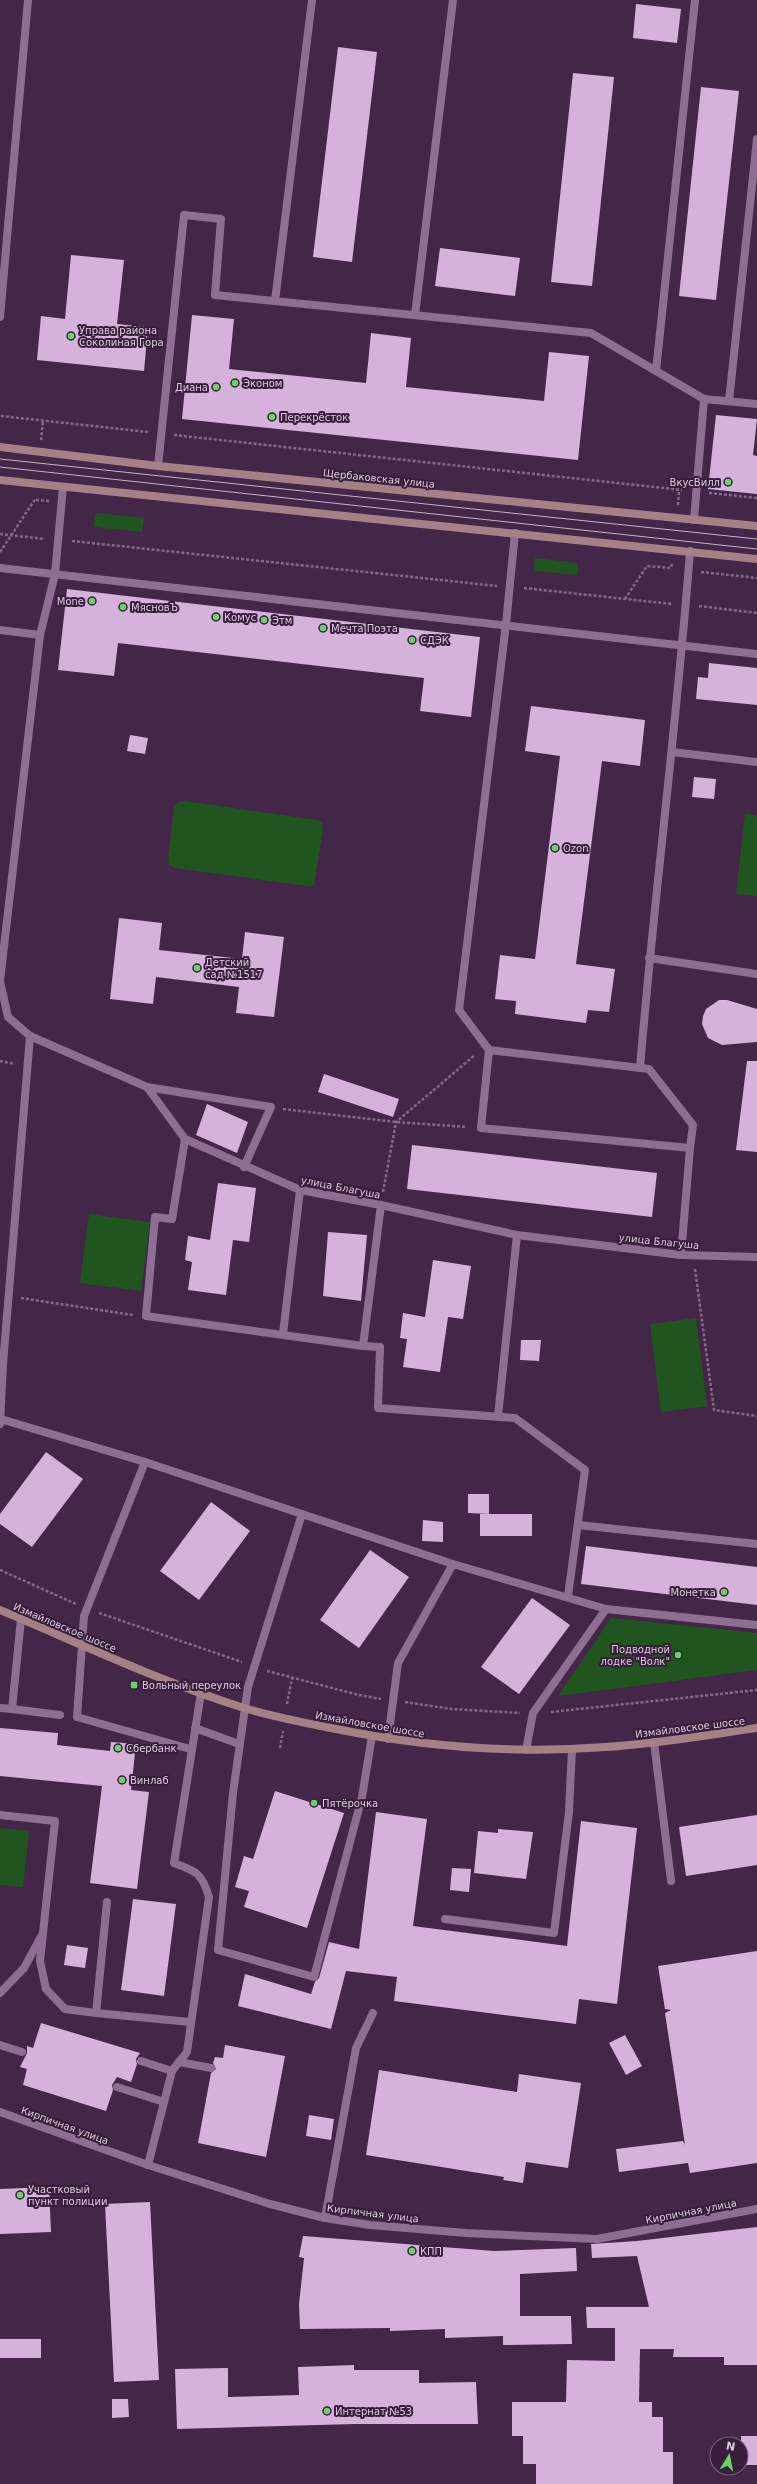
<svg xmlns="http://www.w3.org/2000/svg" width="757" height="2484" font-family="'DejaVu Sans',sans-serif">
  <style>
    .green { fill: #20551f }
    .building { fill: #d5b2d9 }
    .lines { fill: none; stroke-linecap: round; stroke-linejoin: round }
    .path { stroke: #846b87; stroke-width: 2.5; stroke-dasharray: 3 2; stroke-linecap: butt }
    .service { stroke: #8f6e93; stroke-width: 8 }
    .minor { stroke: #8f6e93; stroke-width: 8 }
    .secondary { stroke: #a48184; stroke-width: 8 }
    .tram { stroke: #c5b1c7; stroke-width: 1 }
    .poi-dot { fill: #68d465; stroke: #391d3d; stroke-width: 1.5 }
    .labels { text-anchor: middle; stroke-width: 4; stroke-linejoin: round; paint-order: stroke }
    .poi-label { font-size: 10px; fill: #decce0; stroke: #391d3d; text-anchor: start }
    .street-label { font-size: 10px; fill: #decce0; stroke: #391d3d }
  </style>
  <rect width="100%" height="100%" fill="#442748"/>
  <g class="green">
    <path d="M96,513L144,518L142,532L94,527Z"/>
    <path d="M535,558L578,563L577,575L534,571Z"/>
    <path d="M185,801L317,820L322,823L323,829L314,885L307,886L175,868L169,865L168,858L174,808L178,802Z"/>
    <path d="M745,814L757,815V896L736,894Z"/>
    <path d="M89,1214L150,1222L141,1291L80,1283Z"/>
    <path d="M696,1318L707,1406L661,1412L650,1324Z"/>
    <path d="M611,1618L757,1633V1670L558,1696Z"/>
    <path d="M0,1828L29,1831L23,1887L0,1885Z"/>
  </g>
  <g class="building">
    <path d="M636,4L681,9L677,43L633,38Z"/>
    <path d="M338,47L377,52L352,262L313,257Z"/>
    <path d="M573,73L614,77L592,286L551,282Z"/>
    <path d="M701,87L739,91L716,300L679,296Z"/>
    <path d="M440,248L520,258L515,296L435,286Z"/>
    <path d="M71,255L124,260L117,324L148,327L144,371L37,360L41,316L65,319Z"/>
    <path d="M192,315L234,319L229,369L366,383L371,333L411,338L406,387L544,401L549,352L589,356L578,460L182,419Z"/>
    <path d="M716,415L757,419L753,455L757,456V494L708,489Z"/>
    <path d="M67,589L480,637L471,717L420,711L424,678L118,643L114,676L58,670Z"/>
    <path d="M709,663L757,668V705L696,699L698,677L708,678Z"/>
    <path d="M531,706L645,720L640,766L602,761L576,964L615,969L609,1012L588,1010L586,1023L515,1014L516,1001L495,999L500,955L535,959L560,756L525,751Z"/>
    <path d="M130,735L148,738L145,754L127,751Z"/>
    <path d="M694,777L716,779L714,799L692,797Z"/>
    <path d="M119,918L162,923L159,950L242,959L245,932L284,937L274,1017L236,1013L239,987L156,977L153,1004L110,999Z"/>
    <path d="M719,1000H727L757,1009V1042L722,1045L708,1038L702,1024L703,1016L706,1009Z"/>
    <path d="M747,1061H757V1152L736,1150Z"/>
    <path d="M324,1074L399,1099L393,1117L318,1092Z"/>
    <path d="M207,1104L248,1122L237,1153L196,1135Z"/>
    <path d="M412,1145L657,1173L652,1217L407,1189Z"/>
    <path d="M218,1183L256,1188L249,1242L233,1240L226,1295L188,1290L192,1262L185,1260L188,1236L210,1240Z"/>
    <path d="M328,1232L367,1235L361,1301L323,1296Z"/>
    <path d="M433,1260L471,1266L463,1319L448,1317L440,1372L403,1367L407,1339L400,1338L403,1313L425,1317Z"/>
    <path d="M521,1340H541L539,1361L520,1360Z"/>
    <path d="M46,1452L83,1479L32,1547L0,1524V1514Z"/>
    <path d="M468,1494H489V1514L468,1513Z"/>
    <path d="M211,1502L250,1531L199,1600L160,1571Z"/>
    <rect x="480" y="1514" width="52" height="22"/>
    <path d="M423,1520L443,1522V1542L422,1541Z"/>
    <path d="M586,1546L757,1567V1605L581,1584Z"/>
    <path d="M370,1550L409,1577L359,1648L320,1620Z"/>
    <path d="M532,1598L570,1625L519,1694L481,1667Z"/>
    <path d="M0,1728L58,1733L57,1745L110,1751L111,1742L136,1744L131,1790L149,1792L137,1889L90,1883L102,1786L0,1776Z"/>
    <path d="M275,1791L344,1813L307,1928L244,1907L249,1891L235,1887L244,1856L253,1859Z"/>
    <path d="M376,1812L427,1819L413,1926L567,1946L581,1821L637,1828L617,2004L579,1999L576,2024L394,2001L397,1977L346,1971L331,2029L238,2006L245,1974L311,1994L315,1982L319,1978L329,1942L359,1949Z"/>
    <path d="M757,1815V1865L686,1876L679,1827Z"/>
    <path d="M498,1829L533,1832L526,1879L474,1873L478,1831L498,1833Z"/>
    <path d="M452,1868L471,1869L469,1892L450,1890Z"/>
    <path d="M133,1899L176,1904L164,1996L121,1990Z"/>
    <path d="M67,1945L88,1948L85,1968L64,1965Z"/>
    <path d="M757,1951V2163L690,2173L688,2163L619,2172L616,2149L683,2141L685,2145L665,2013L671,2010L665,2009L658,1966Z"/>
    <path d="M41,2023L140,2053L136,2059L137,2064L131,2082L117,2077L112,2085L113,2090L106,2111L23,2085L27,2069L20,2067L27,2053V2046L33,2048Z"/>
    <path d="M625,2035L642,2066L626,2075L609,2043Z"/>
    <path d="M225,2045L285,2056L266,2157L198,2143L211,2073L216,2069L213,2063L215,2057L223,2058Z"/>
    <path d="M379,2070L517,2092L519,2074L581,2083L568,2168L526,2162L523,2183L503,2180L504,2177L366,2155Z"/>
    <path d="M309,2115L334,2119L331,2140L306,2136Z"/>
    <path d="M49,2187L51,2232L0,2234V2189Z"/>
    <path d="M150,2202L159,2380L114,2382L105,2204Z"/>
    <path d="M757,2227V2365H724V2357H673L674,2349H640L639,2402H652V2417H663V2452H673V2484H536V2464H523V2436H512V2402H566L567,2360L615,2361V2328H587L586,2307H649L637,2256L592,2258L591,2244L637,2241Z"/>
    <path d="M303,2236L494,2251L576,2248L577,2271L520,2274V2316H571L572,2344L503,2345V2336L445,2338V2329L390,2331V2328L300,2329L299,2304L304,2258L299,2257Z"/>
    <rect x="0" y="2339" width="41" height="19"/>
    <path d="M354,2365V2370H419V2383L476,2382L478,2424H355L177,2429L175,2369L228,2368V2397L299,2395L298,2367Z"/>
    <path d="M112,2399H128L129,2417L112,2418Z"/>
    <rect x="741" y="2436" width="16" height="29"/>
  </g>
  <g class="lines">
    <g class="path">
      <path d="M1,416L148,432"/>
      <path d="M174,435L682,490"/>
      <path d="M41,440L43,421"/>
      <path d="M709,493L757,498"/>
      <path d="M36,500L49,501"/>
      <path d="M678,505L679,490"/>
      <path d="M0,534L45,539"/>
      <path d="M72,541L497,586"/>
      <path d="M0,552L36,498"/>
      <path d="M701,572L757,578"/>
      <path d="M524,588L672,604"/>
      <path d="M625,599L647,566L671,568L672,564"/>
      <path d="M699,606L757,613"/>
      <path d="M0,1061L15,1064"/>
      <path d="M283,1109L396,1122L467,1127"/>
      <path d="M383,1192L396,1122L475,1055"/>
      <path d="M695,1269L714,1410L757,1416"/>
      <path d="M21,1298L133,1315"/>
      <path d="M0,1570L76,1604"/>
      <path d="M99,1613L242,1662"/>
      <path d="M267,1671L359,1695L381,1699"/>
      <path d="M405,1702L452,1709L520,1713"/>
      <path d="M287,1704L292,1678"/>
      <path d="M551,1712L757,1690"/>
      <path d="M280,1748L283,1731"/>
    </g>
    <g class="service">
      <path d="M275,301L312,0"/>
      <path d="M415,315L453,0"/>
      <path d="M656,371L695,0"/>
      <path d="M729,401L757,139"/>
      <path d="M158,466L184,215L221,219L215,295L591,333L704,399"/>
      <path d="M694,520L704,399L757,404"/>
      <path d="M515,533L506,624L459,1010L489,1050L649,1069L693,1125L690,1148"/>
      <path d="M0,568L757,654"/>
      <path d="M0,630L40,635"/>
      <path d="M672,752L757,762"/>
      <path d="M649,958L757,974"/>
      <path d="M0,981L8,1017L30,1036L147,1087L185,1139L300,1190L381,1205L517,1235L681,1255L757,1257"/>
      <path d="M0,981L40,635L55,574L63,487"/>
      <path d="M489,1050L481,1128L690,1148L681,1255"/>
      <path d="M640,1068C654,896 677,724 690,551"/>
      <path d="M147,1087L271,1107L244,1167"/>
      <path d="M185,1139L172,1219L155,1217L146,1316L363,1346L381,1205"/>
      <path d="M283,1334L300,1190"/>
      <path d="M363,1346L380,1347L378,1408L515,1418L585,1470L568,1596"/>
      <path d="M498,1416L517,1235"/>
      <path d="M1,1419L145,1462L453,1564L606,1609L757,1625"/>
      <path d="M0,1424L3,1364L30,1036"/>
      <path d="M145,1462L84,1616L77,1717L190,1749"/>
      <path d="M302,1514L248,1687L233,1793L218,1950L314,1977L362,1797L372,1736"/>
      <path d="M578,1525L757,1544"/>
      <path d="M21,1619L12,1709L60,1715"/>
      <path d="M0,1708L12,1709"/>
      <path d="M195,1728L239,1744"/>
      <path d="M388,1739L398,1663L453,1564"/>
      <path d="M654,1742L671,1881"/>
      <path d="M526,1750L533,1713L606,1609"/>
      <path d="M0,1815L55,1821L40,1961L46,1989L65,2009L96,2013"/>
      <path d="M107,1902L96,2013L190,2022"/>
      <path d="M445,1919L554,1933L569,1812L572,1749"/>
      <path d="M0,2045L22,2052"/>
      <path d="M141,2061L172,2071"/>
      <path d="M179,2062L211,2068"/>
      <path d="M117,2087L164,2102"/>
      <path d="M148,2165L172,2071L187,2052L209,1897C202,1873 196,1871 174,1863L201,1693"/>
      <path d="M325,2218L356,2048L373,2013"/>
    </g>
    <g class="minor">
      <path d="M0,317L28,0"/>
      <path d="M0,1993L24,1968L42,1935"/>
      <path d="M0,2112L148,2165L270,2204L325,2218L370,2225L466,2233L597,2239L757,2209"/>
    </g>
    <g class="secondary">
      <path d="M0,447L158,466L757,526"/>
      <path d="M0,480L757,559"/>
      <path d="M0,1610C81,1644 161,1682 244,1708C274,1717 305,1723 336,1729C425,1747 514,1754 605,1747C656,1744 707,1735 757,1728"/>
    </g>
    <g class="tram">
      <path d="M0,459L757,539"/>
      <path d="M0,467L757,549"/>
    </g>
  </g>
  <g class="poi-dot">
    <circle cx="71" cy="336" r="4"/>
    <circle cx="235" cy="383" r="4"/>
    <circle cx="216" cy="387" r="4"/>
    <circle cx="272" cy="417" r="4"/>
    <circle cx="728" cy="482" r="4"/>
    <circle cx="92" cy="601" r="4"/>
    <circle cx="123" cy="607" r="4"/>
    <circle cx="216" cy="617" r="4"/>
    <circle cx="264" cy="620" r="4"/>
    <circle cx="323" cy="628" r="4"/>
    <circle cx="412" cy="640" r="4"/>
    <circle cx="555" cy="848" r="4"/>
    <circle cx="197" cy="968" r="4"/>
    <circle cx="724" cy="1592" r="4"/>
    <circle cx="678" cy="1655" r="4"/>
    <rect x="130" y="1681" width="8" height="8" rx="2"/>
    <circle cx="118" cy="1748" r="4"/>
    <circle cx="122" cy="1780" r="4"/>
    <circle cx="314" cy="1803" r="4"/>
    <circle cx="20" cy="2195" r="4"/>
    <circle cx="412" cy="2251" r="4"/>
    <circle cx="327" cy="2411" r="4"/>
  </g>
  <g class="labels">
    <g class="poi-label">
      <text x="79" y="334">Управа района<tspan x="79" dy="12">Соколиная Гора</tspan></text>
      <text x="243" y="387">Эконом</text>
      <text x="208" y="391" text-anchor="end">Диана</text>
      <text x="280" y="421">Перекрёсток</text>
      <text x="720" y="486" text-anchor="end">ВкусВилл</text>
      <text x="84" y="605" text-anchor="end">Mone</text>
      <text x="131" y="611">МясновЪ</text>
      <text x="224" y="621">Комус</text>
      <text x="272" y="624">Этм</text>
      <text x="331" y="632">Мечта Поэта</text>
      <text x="420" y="644">СДЭК</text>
      <text x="563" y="852">Ozon</text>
      <text x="205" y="966">Детский<tspan x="205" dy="12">сад №1517</tspan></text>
      <text x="716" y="1596" text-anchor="end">Монетка</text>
      <text x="670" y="1653" text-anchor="end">Подводной<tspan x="670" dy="12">лодке "Волк"</tspan></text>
      <text x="142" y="1689">Вольный переулок</text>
      <text x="126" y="1752">Сбербанк</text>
      <text x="130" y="1784">Винлаб</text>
      <text x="322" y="1807">Пятёрочка</text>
      <text x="28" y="2193">Участковый<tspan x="28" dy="12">пункт полиции</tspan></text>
      <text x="420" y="2255">КПП</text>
      <text x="335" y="2415">Интернат №53</text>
    </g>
    <g class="street-label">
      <text transform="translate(379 478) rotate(6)" y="4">Щербаковская улица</text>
      <text transform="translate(341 1187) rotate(11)" y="4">улица Благуша</text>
      <text transform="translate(659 1241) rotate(6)" y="4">улица Благуша</text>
      <text transform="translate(65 1627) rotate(23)" y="4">Измайловское шоссе</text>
      <text transform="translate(370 1724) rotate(10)" y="4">Измайловское шоссе</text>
      <text transform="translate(690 1727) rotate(-7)" y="4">Измайловское шоссе</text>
      <text transform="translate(65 2125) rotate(20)" y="4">Кирпичная улица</text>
      <text transform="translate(691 2211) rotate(-11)" y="4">Кирпичная улица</text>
      <text transform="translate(373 2213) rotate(7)" y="4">Кирпичная улица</text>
    </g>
  </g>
  <g transform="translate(729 2456) rotate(10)"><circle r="19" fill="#391d3d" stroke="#7b637e"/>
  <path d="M0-3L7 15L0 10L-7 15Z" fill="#68d465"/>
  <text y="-6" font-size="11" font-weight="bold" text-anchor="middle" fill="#decce0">N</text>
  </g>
</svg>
